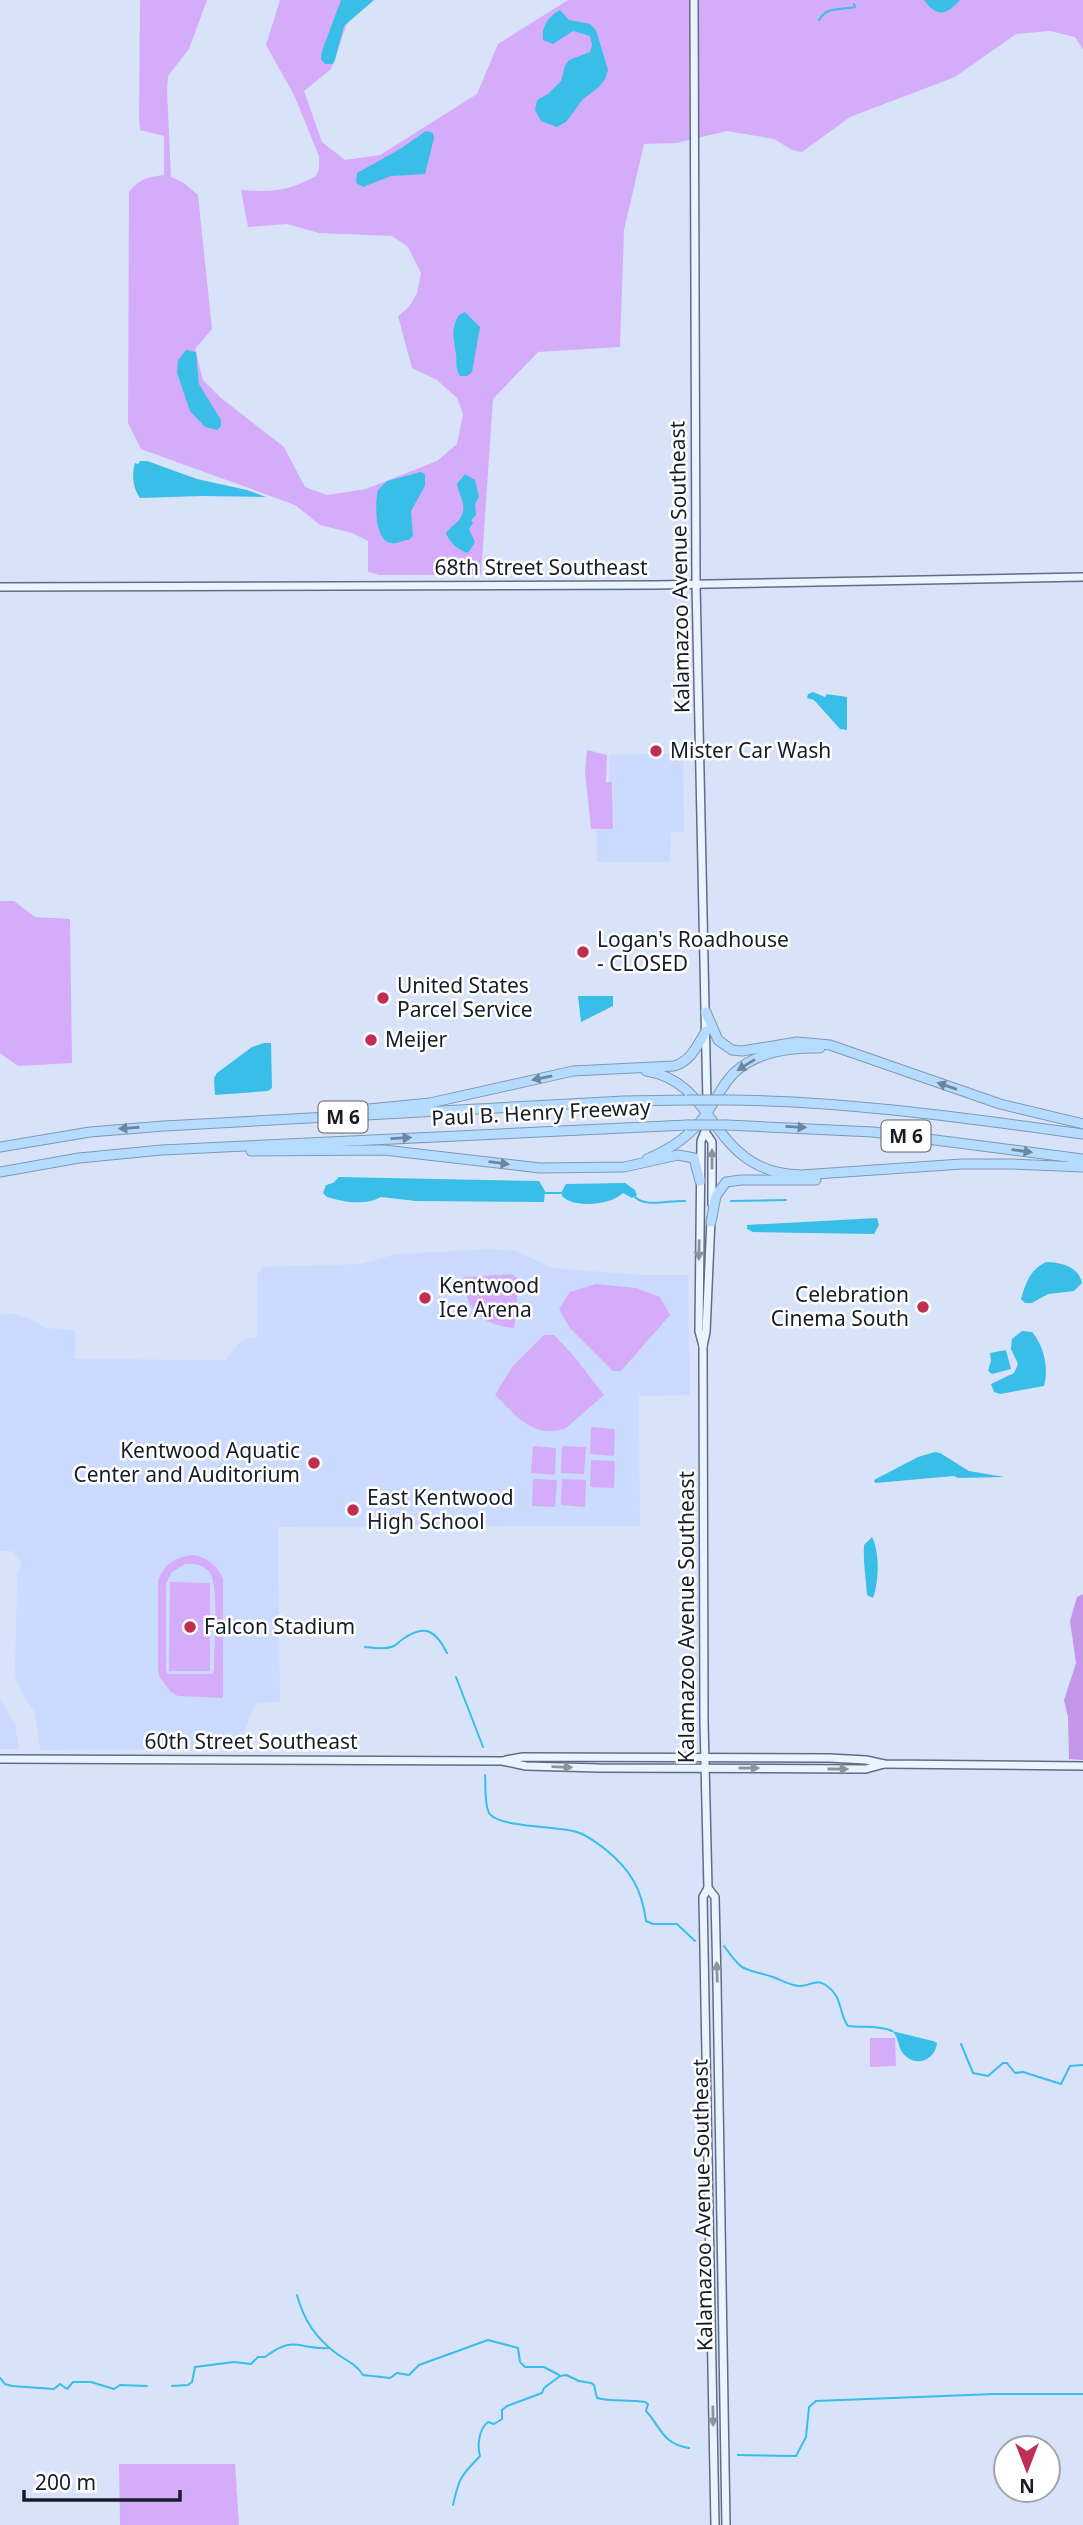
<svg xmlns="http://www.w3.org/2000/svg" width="1083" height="2525" font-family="'Noto Sans',sans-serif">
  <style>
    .built { fill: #cbdbff }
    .green { fill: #d5acf9; fill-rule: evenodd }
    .forest { fill: #c396e9 }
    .water { fill: #39bee8 }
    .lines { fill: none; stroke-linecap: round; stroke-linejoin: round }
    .stream { stroke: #39bee8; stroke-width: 2 }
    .secondary-casing { stroke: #616d86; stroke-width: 10 }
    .highway-casing { stroke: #7e99b2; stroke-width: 11 }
    .secondary { stroke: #e9f4ff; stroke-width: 7 }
    .highway { stroke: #b5dcfe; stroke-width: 9 }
    .highway-bridge-casing { stroke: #7e99b2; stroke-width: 11; stroke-linecap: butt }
    .highway-bridge { stroke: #b5dcfe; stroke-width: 9 }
    .oneway { fill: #6e869d }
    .oneway2 { fill: #8b939d }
    .poi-dot { fill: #bf2f52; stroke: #fff; stroke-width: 2.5 }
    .labels { text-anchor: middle; stroke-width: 5; stroke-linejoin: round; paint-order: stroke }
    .shield { fill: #fff; stroke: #5d6067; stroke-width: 2 }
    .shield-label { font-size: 19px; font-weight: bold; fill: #181c26 }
    .street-label { font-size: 21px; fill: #181c26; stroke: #fff }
    .poi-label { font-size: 21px; fill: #181c26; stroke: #fff; text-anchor: start }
  </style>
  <rect width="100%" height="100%" fill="#d8e3fa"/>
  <g class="built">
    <path d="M683,753L684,832H671L670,862H597V830L614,829L613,782H609V755Z"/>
    <path d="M491,1249L516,1251L552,1268L641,1275H688L690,1395L639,1396L640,1526L278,1527L280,1702L256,1703L237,1749L40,1750L35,1713L21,1692L15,1675L17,1573L22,1562L11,1551H0V1315L12,1313L30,1319L45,1328L75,1330V1359L226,1360L237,1345L245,1339L257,1337V1275L263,1267L360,1264L397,1254Z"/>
    <path d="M0,1698L15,1724L19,1749H0Z"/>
  </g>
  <g class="green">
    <path d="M140,0H207L189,49L168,76L167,89L171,177L184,183L198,195L212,329L195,349L203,380L221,398L284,447L305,487L327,495L366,489L437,461L457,444L463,414L457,398L437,380L412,368L398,316L409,307L417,293L421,273L408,247L392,236L319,233L287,224L248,227L241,190C273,192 286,192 316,176L319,169V156L294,95L266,45L280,0H372L348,21L331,69L304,91L322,142L345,160L380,155L477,94L498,44L568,0H1083V50L1075,37L1050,31L1016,34L955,77L850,117L802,152L792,150L774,139L727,131L676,143L644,144L624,230L620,347L538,352L493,399L481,575H380L368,572V541L352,533L320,525L295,505L141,449L128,423L129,192C139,179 148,177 164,175V136L140,130L139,116Z"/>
    <path d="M587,750L607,755L606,782H612L613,829H591L585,772Z"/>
    <path d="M0,901H14L35,917L70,919L72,1063L18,1066L0,1053Z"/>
    <path d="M512,1274L517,1278V1303L514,1328C483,1325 464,1310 464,1277Z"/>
    <path d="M596,1284L636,1288L660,1297L670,1315L621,1371H613L569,1327L559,1309L570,1292Z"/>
    <path d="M544,1335H554L572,1354L604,1395L566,1428C533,1440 517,1416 495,1395L512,1367Z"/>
    <path d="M591,1427L615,1429L614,1456L590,1454Z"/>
    <path d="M533,1446L556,1448L555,1475L531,1473Z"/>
    <path d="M562,1446L586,1447L584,1474L561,1473Z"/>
    <path d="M591,1460L615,1461L614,1488L590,1487Z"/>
    <path d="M533,1479L557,1480L555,1507L532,1506Z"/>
    <path d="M562,1479L586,1480L585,1507L561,1505Z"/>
    <path d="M193,1555C207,1557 218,1566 223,1579V1698L178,1696L171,1692L160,1678L158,1670V1581C164,1564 175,1557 193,1555ZM185,1564C195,1563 204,1565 210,1573C219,1586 214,1650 214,1668L213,1674H167L166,1668V1584L172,1572Z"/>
    <path d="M170,1582L210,1583V1671H169Z"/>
    <path d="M870,2038H895L896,2066L870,2067Z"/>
    <path d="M119,2464H235L239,2525H120Z"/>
  </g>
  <path class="forest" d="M1083,1594V1760L1069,1759L1068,1717L1064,1700L1076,1663L1070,1621L1077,1597Z"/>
  <g class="water">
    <path d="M341,0H374L344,26L335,60L333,64H325L321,59L322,51Z"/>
    <path d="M924,0H960C947,15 937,18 924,0Z"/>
    <path d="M560,10L569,20L590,24L596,30L608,70L605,79L599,87L583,99L566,122L557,127L541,121L535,110L537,100L548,94L561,81L565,66L569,60L590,52L592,45L590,36L573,31L553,44L543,40C541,26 549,16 560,10Z"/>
    <path d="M426,131L433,133L434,138L425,174L391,176L363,187L356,183L357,173L400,149Z"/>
    <path d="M465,312L480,327L472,372L467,376H460C455,368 457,362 456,354C454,337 450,331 459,315Z"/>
    <path d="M186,350L196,352L199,384L221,420V426L217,430L205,427L190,411L177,373L178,360Z"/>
    <path d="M140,461H147L197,479L247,490L266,497L202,496L140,498C134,490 131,476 135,463L138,464Z"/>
    <path d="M421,472L425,474V486L411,511L413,536C406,542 412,538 403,541C398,542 396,544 391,543C374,541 375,502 378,490L387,481Z"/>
    <path d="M465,474L475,480L479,497L475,504L476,515L471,520L473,523L469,529L475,542L468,553C459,551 449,542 446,533C449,528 455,525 459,520C469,508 459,496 457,484Z"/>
    <path d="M813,692L825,697L827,694L847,697V730L840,729L814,700L807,698L808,694Z"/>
    <path d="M578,996H613V1006L581,1022Z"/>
    <path d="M264,1043H271L272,1088L268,1091L215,1095L214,1078L217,1073L252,1047Z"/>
    <path d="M339,1177L539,1181L545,1191L544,1202L416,1201L381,1197C365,1206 344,1202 327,1197L323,1193L326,1185L333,1183Z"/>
    <path d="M625,1183L635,1190L637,1195L632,1198L623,1193C611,1205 575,1209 562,1196V1191L566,1184Z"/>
    <path d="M877,1218L879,1225L874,1234L753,1232L747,1229V1225Z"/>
    <path d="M1046,1262C1061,1262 1079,1267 1082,1283L1074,1291L1048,1294L1032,1303H1025L1021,1299C1026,1282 1030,1270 1046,1262Z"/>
    <path d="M1022,1331L1032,1332C1044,1346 1049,1368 1044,1386L1000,1394L994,1392L991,1384L1014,1373L1018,1364L1011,1349L1012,1339Z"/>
    <path d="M1006,1350L1011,1369L992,1374L988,1371L991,1361L990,1353Z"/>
    <path d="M935,1452L940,1453L969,1471L1004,1477L958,1478L954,1476L875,1483L874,1480L918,1457Z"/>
    <path d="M872,1537C880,1553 879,1582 873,1598L867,1595C866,1579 863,1561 864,1545Z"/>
    <path d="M892,2031L933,2041L937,2043C935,2062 913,2068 902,2052C897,2044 899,2037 892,2031Z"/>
  </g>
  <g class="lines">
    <g class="stream">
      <path d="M819,20C827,6 841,10 855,7L854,4"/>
      <path d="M545,1193H562"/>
      <path d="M635,1197C646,1208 670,1200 685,1201"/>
      <path d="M731,1201L786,1200"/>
      <path d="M365,1647C374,1648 386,1650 394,1646C397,1644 400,1641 403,1639C425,1623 436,1631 447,1653"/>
      <path d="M456,1677L483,1747"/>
      <path d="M485,1775C486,1786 484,1803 489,1813C498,1828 560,1826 577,1832C587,1835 597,1843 605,1849C630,1869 642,1889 646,1921L653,1924H677L695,1941"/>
      <path d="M724,1946C745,1975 742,1967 773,1977C781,1980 789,1985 798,1986C808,1987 815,1979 824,1984C844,1996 838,2013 848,2026C864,2028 879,2025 892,2031"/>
      <path d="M961,2044L973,2073L988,2076L1003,2063H1007L1015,2073L1023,2072L1061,2084L1070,2066L1083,2065"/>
      <path d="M297,2295C304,2321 316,2338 337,2354C347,2361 356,2364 363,2375L390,2378L397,2373L409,2375L419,2365L488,2340L518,2348L520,2362L525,2367H544L559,2375"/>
      <path d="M0,2378L5,2384L12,2386L54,2389L60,2384L67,2389L73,2382H91L114,2389L120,2385L147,2386"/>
      <path d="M172,2386L188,2385L192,2382L195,2367L234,2362L251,2364L258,2357H265C295,2334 298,2350 329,2348"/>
      <path d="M738,2455L796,2456L806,2437L809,2407L816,2401L994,2394H1083"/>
      <path d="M453,2505C459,2477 461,2476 480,2456C477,2445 479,2429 488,2422L494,2424L502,2419V2410L507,2406L542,2393L544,2388L560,2376L566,2375L579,2381L591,2383L594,2385L597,2398C612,2402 629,2399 645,2402L648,2404L646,2411C661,2427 662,2444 689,2448"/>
    </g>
    <g class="secondary-casing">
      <g id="secondary">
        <path d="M694,0L696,584L707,1103"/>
        <path d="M0,587L656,585L1083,577"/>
        <path d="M706,1133L712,1142V1204"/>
        <path d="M711,1219L706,1332L703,1346L704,1722L708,1888L703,1897L715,2525"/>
        <path d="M703,1346L699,1331L701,1141L706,1129"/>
        <path d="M0,1759L502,1761L526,1766L599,1768L866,1769L884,1764"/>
        <path d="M506,1760L523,1757L829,1758L866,1760L884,1764L1083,1766"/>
        <path d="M708,1888L715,1897L717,1982L726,2525"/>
      </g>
    </g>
    <g class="highway-casing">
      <g id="highway">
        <path d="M706,1012L718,1040L732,1050L742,1051L797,1042L830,1045L1000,1104L1083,1124"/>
        <path d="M646,1071C719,1082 709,1173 801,1175L962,1164H1011L1083,1167"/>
        <path d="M728,1100C847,1101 965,1118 1083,1134"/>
        <path d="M358,1110L430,1103L573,1071L674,1066C691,1061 697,1046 706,1031"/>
        <path d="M727,1125L873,1132L1083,1159"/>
        <path d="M0,1147L90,1132L164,1126L624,1101L687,1100"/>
        <path d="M251,1151L384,1150L540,1168L624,1167L678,1155L694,1158L700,1181"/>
        <path d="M647,1159C671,1149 691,1136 706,1114C716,1100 722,1085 734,1073C756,1052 791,1047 820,1048"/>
        <path d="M0,1172L79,1158L162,1150L687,1125"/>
        <path d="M711,1222L716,1196L726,1182L741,1180H816"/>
      </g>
    </g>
    <use href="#secondary" class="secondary"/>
    <use href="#highway" class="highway"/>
    <g class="highway-bridge-casing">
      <g id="highway-bridge">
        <path d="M687,1100H728"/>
        <path d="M687,1125H727"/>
      </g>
    </g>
    <use href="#highway-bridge" class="highway-bridge"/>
  </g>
  <defs><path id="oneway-solid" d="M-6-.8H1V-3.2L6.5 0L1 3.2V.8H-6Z" transform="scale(1.75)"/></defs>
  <g class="oneway">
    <use href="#oneway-solid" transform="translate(746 1065) rotate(148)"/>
    <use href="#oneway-solid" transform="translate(542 1078) rotate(168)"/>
    <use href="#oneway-solid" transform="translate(947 1086) rotate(-161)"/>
    <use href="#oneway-solid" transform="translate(796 1127) rotate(3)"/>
    <use href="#oneway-solid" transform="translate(129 1128) rotate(176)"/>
    <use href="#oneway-solid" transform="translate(401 1138) rotate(-3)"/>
    <use href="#oneway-solid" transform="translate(1022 1151) rotate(8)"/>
    <use href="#oneway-solid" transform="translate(499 1163) rotate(7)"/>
  </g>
  <g class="oneway2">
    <use href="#oneway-solid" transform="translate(712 1159) rotate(-90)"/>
    <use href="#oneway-solid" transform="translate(699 1250) rotate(91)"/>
    <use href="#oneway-solid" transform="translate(562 1767) rotate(2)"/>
    <use href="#oneway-solid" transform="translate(749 1768)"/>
    <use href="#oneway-solid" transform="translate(838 1769)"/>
    <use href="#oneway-solid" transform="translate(717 1972) rotate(-92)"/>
    <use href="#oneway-solid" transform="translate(713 2416) rotate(89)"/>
  </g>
  <g class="poi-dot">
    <circle cx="656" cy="751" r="7"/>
    <circle cx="583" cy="952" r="7"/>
    <circle cx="383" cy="998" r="7"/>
    <circle cx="371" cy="1040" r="7"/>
    <circle cx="425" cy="1298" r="7"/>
    <circle cx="923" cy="1307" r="7"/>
    <circle cx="314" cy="1463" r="7"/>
    <circle cx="353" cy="1510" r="7"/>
    <circle cx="190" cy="1627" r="7"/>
  </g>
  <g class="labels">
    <g class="shield">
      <rect x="318.5" y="1101.5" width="49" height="31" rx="5"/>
      <rect x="881.5" y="1120.5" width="49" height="31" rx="5"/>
    </g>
    <g class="shield-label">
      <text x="343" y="1124">M 6</text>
      <text x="906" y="1143">M 6</text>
    </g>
    <g class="street-label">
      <text transform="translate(680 567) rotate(-91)" y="7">Kalamazoo Avenue Southeast</text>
      <text x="541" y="575">68th Street Southeast</text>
      <text transform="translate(541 1113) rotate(-3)" y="7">Paul B. Henry Freeway</text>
      <text transform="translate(687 1617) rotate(-90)" y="7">Kalamazoo Avenue Southeast</text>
      <text x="251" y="1749">60th Street Southeast</text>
      <text transform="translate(703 2205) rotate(-91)" y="7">Kalamazoo Avenue Southeast</text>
    </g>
    <g class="poi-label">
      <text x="670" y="758">Mister Car Wash</text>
      <text x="597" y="947">Logan's Roadhouse<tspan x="597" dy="24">- CLOSED</tspan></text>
      <text x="397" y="993">United States<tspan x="397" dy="24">Parcel Service</tspan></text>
      <text x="385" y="1047">Meijer</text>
      <text x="439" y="1293">Kentwood<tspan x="439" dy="24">Ice Arena</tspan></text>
      <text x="909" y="1302" text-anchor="end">Celebration<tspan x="909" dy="24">Cinema South</tspan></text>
      <text x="300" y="1458" text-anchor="end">Kentwood Aquatic<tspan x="300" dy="24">Center and Auditorium</tspan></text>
      <text x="367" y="1505">East Kentwood<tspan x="367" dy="24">High School</tspan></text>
      <text x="204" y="1634">Falcon Stadium</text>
    </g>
  </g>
  <g transform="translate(1027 2469) rotate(180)"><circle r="33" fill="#ffffff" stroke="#a3a4a8" stroke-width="2"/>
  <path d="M0-5L12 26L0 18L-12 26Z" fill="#bf2f52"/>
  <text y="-10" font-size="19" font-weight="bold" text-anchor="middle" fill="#181c26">N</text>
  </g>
  <path d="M24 2490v10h156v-10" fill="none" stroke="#181c26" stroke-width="3.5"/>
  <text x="35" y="2490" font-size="21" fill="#181c26" stroke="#ffffff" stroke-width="5" paint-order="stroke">200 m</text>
</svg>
